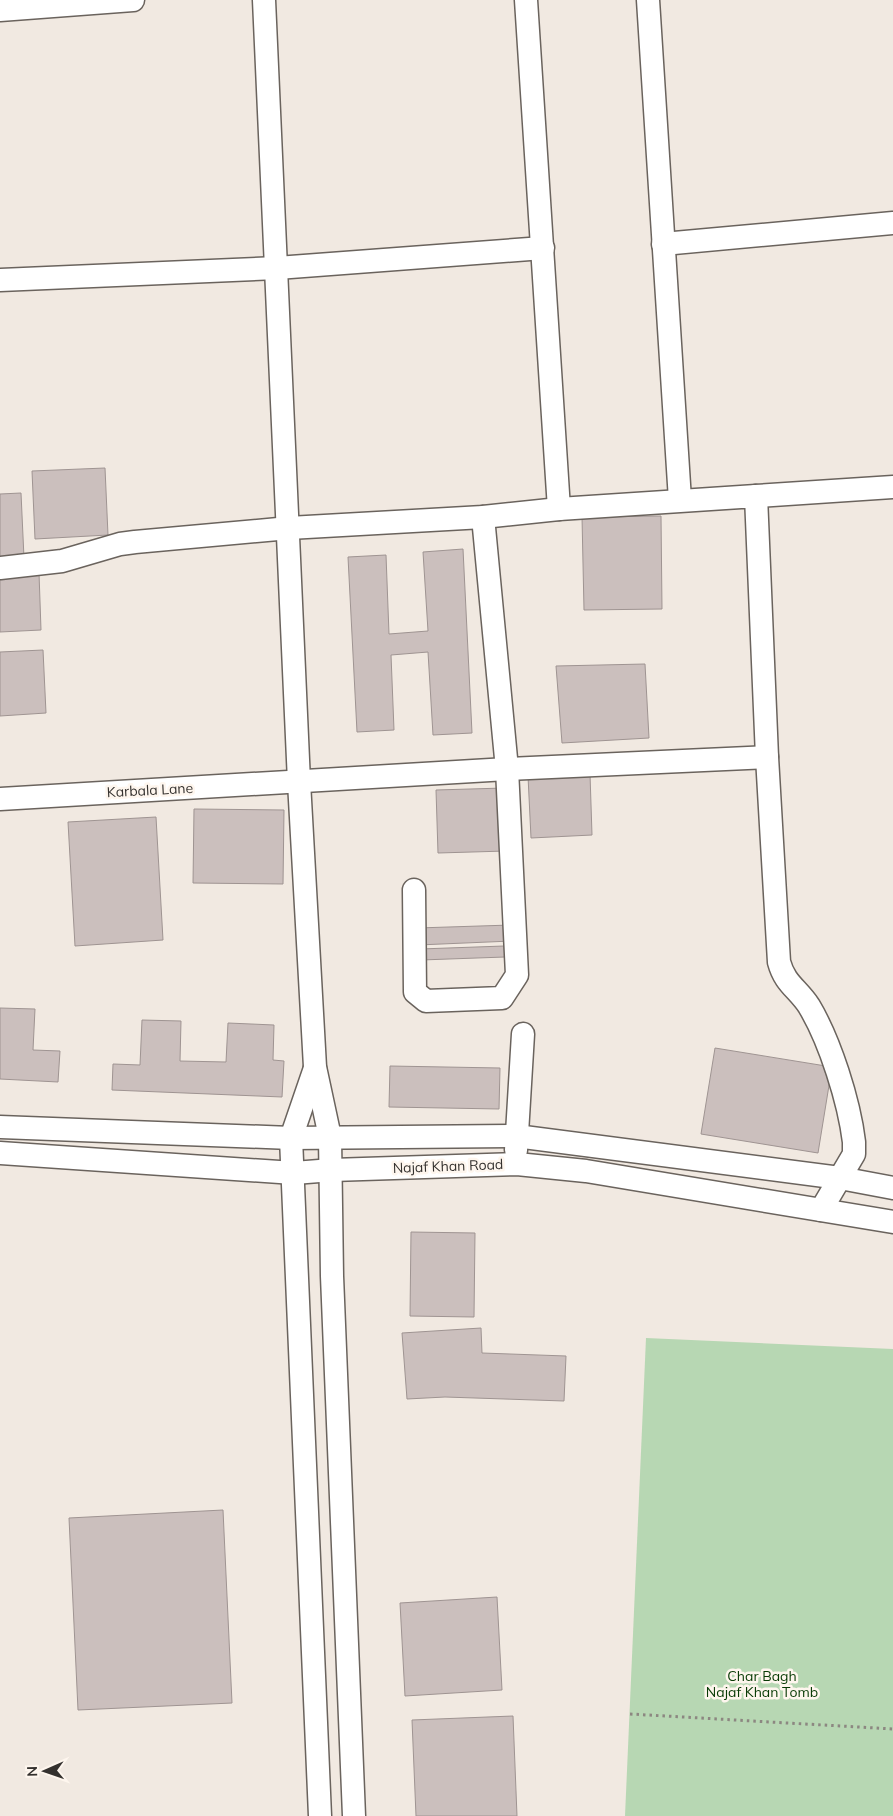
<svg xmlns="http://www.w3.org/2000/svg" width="893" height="1816" font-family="Mulish,sans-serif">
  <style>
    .green { fill: #b7d7b3 }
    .building { fill: #cbbfbd; stroke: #9f9492 }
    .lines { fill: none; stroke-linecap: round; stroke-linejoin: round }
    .street-casing { stroke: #6a635d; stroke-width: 25 }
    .path { stroke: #8c8781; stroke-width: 3; stroke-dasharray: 2.5 4; stroke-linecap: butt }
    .street { stroke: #fff; stroke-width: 22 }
    .labels { text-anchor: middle; stroke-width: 5; stroke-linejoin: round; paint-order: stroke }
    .street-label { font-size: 14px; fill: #34312e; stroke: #fef6ee }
    .park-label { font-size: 14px; fill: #073a04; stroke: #fef6ee }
  </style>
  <rect width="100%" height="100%" fill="#f1e9e1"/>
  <path class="green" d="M646,1338L893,1349V1816H625Z"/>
  <g class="building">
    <path d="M105,468L108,535L35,539L32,471Z"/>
    <path d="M21,493L24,558L0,559V494Z"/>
    <path d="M661,516L662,609L584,610L582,517Z"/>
    <path d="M463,549L472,733L433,735L428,652L391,655L394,730L357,732L348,557L386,555L389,634L428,631L423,552Z"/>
    <path d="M39,573L41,630L0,632V575Z"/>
    <path d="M43,650L46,713L0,716V652Z"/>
    <path d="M645,664L649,738L562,743L556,666Z"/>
    <path d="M590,774L592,835L531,838L528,776Z"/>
    <path d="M504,788L506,851L438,853L436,790Z"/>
    <path d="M194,809L284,810L283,884L193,883Z"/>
    <path d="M156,817L163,940L75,946L68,822Z"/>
    <path d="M511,925L512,941L418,945L417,928Z"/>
    <path d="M504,946L505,957L421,960L420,949Z"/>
    <path d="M0,1008L35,1009L33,1050L60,1051L58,1082L0,1079Z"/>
    <path d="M142,1020L181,1021L180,1061L226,1062L228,1023L274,1025L273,1060L284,1061L282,1097L112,1090L113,1064L140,1065Z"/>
    <path d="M715,1048L832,1067L818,1153L701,1134Z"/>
    <path d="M390,1066L500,1068L499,1109L389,1107Z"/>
    <path d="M411,1232L475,1233L474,1317L410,1316Z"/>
    <path d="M481,1328L482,1353L566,1356L564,1401L445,1397L407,1399L402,1333Z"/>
    <path d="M223,1510L232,1703L78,1710L69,1518Z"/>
    <path d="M497,1597L502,1690L405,1696L400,1603Z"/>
    <path d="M513,1716L517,1816H416L412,1720Z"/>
  </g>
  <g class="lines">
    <g class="street-casing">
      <g id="street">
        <path d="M264,0L299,782L315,1067L330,1137L332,1276L354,1816"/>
        <path d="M526,0L559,509"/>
        <path d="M648,0L680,500"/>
        <path d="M0,10L133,0"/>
        <path d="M663,244L893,223"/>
        <path d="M0,280L277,268L543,248"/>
        <path d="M756,496L893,487"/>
        <path d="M0,568L62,561L120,544L135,542L289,528L483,517L559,509L756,496L767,757L779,962C785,984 797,988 809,1006C830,1041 849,1101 854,1142V1154L821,1210"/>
        <path d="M0,799L507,769L767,757"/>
        <path d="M414,890L415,992L426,1001L502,998L517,975L507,769L483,517"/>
        <path d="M315,1068L291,1138L320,1816"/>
        <path d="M0,1127L291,1138L516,1136L840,1178L893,1188"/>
        <path d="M516,1150L523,1034"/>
        <path d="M0,1153L294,1173L332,1170L517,1164L586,1171L893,1222"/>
      </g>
    </g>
    <path class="path" d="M630,1714L893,1729"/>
    <use href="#street" class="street"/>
  </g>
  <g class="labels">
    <g class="street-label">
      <text transform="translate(150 790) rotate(-3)" y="5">Karbala Lane</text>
      <text transform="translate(448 1166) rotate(-2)" y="5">Najaf Khan Road</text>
    </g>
    <g class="park-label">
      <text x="762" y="1681">Char Bagh<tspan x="762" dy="16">Najaf Khan Tomb</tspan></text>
    </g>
  </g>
  <g transform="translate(45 1771) rotate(268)" stroke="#fef6ee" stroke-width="4" paint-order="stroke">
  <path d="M0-4L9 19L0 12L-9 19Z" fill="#34312e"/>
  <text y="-8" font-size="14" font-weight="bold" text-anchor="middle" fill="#34312e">N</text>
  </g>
</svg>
